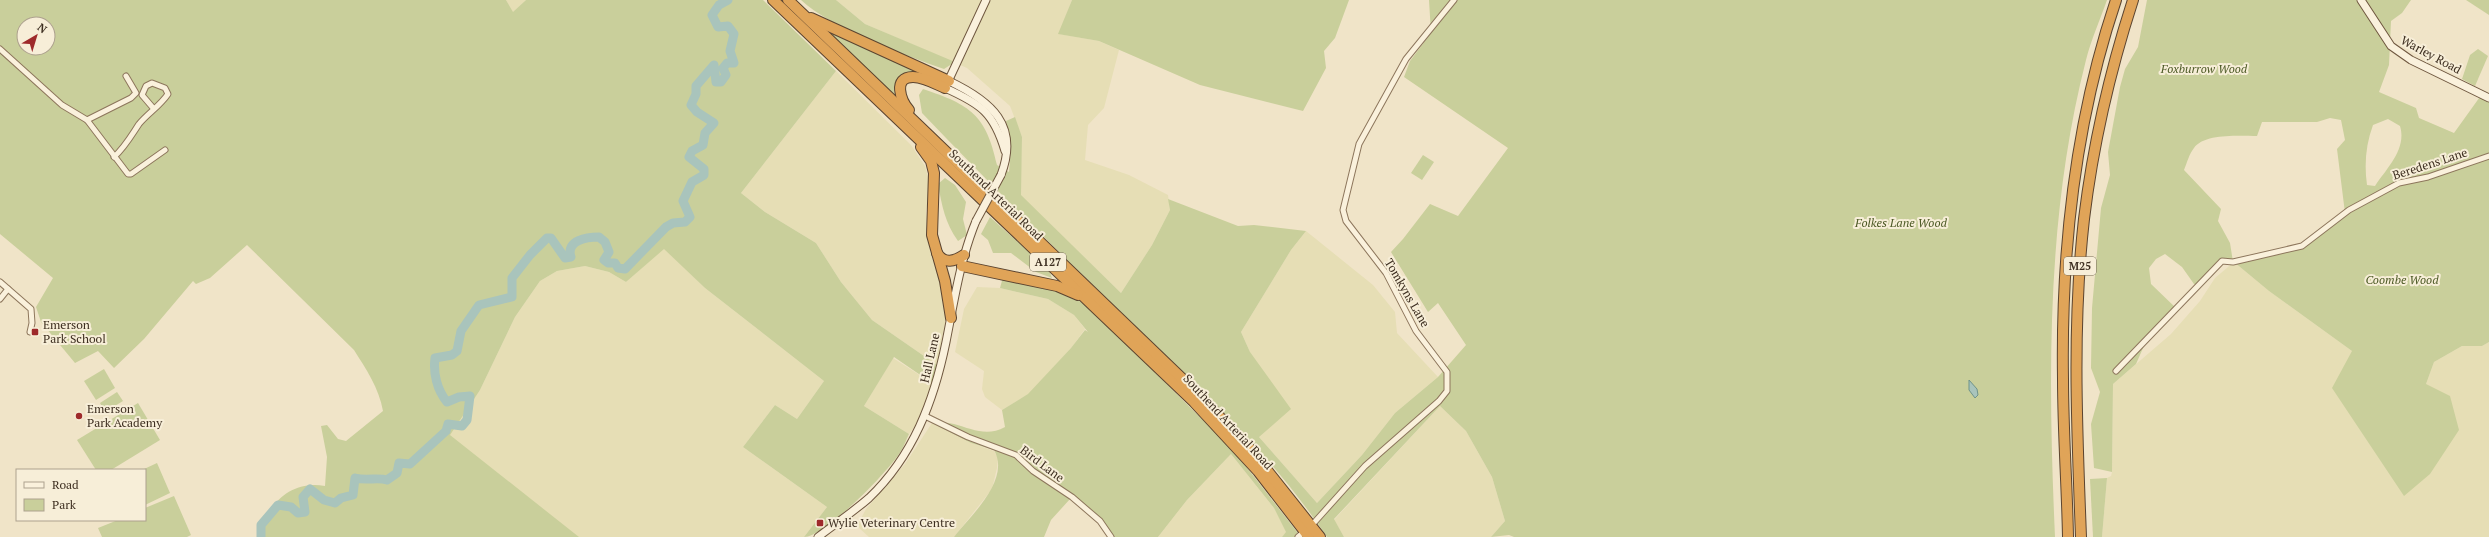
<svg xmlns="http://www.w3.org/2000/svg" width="2489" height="537" font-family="'PT Serif',serif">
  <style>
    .farmland { fill: #e6deb5 }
    .green { fill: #c9cf9b; fill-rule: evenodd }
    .water { fill: #a9c4bc; stroke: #6f938a }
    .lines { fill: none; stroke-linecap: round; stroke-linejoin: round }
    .river { stroke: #a9c4bc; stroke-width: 9 }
    .street-casing { stroke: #8d765c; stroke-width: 7 }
    .secondary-casing { stroke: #6f573f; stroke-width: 9 }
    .highway-casing { stroke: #5b4430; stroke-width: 12 }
    .street { stroke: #faf1dc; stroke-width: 5 }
    .secondary { stroke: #faf1dc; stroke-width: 7 }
    .highway { stroke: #e0a458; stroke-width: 10 }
    .secondary-bridge-casing { stroke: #6f573f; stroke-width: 9; stroke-linecap: butt }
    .secondary-bridge { stroke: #faf1dc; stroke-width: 7 }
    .poi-dot { fill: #9e2a2b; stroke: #f7eed8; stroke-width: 1.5 }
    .labels { text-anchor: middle; stroke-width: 4; stroke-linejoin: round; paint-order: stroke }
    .shield { fill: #f7eed8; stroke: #756857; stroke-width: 1 }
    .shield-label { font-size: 11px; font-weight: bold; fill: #3d2e20 }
    .street-label { font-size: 12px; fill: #3d2e20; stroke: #f7eed8 }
    .park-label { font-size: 12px; font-style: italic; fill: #4d5a26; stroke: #f7eed8 }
    .poi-label { font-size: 12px; fill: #3d2e20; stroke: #f7eed8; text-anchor: start }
  </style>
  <rect width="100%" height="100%" fill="#f0e4c8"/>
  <g class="farmland">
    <path d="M506,0H526L513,13Z"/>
    <path d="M836,0H1072L1059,34L1099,41L1119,50L1104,108L1088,125L1085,160L1129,175L1168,195L1170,210L1152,245L1121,293L1020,195L1022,137L1010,106L967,68L865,24Z"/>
    <path d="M836,71L911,145L925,166L931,187L926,211L927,228L938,269L946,318L937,365L872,320L841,282L816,243L765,212L741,193Z"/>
    <path d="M1306,231L1373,285L1395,312L1397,333L1438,377L1395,413L1362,455L1317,503L1259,437L1250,352L1241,332L1291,250Z"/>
    <path d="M664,248L705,288L824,381L797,419L775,405L743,447L827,507L804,537H578L449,435L480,390L515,317L540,281L557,271L585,266L609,272L626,282Z"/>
    <path d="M2234,262L2269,291L2352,351L2426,384L2434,362L2462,346H2482L2489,342V537H2102L2107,478L2111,476L2112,472L2113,384L2171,334L2200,301L2215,278Z"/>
    <path d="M977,287L1000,288L1048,299L1074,315L1085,329L1072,347L1029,394L1002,410L985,397L982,389L984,371L955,352L964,309Z"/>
    <path d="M893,358L932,383L918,422L909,434L864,406Z"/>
    <path d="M1440,406L1466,431L1492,477L1505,521L1491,537H1344L1334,520Z"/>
    <path d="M932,423L971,443L994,451L998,458L997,468L992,489L954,537H869L857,526L866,509L905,464Z"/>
    <path d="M1231,454L1274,508L1287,532L1282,537H1158L1187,500Z"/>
  </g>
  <g class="green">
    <path d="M0,0H506L513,12L526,0H763L836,71L741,193L765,212L816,243L841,282L872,320L937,365L932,383L894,357L864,406L909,434C906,440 904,446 901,451C889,471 825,537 804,537L827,507L743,447L775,405L797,419L824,381L705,288L664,249L626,282L609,272L585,266L557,271L540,281L515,317L480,390L450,435L579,537H262C265,504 291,480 325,486L327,457L321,426L327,425L338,439L346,441L383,411C379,388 366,369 354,350L247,245L210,278L196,284L193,281L144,339L114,368L98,351L75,363L41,322L36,307L53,278L0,234ZM24,24H48V48H24Z"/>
    <path d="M801,0H836L865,24L955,62L944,69C904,55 831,28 801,0Z"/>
    <path d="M1072,0H1349L1335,38L1324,51L1326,68L1303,111L1200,85L1099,41L1058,34Z"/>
    <path d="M1429,0H2107C2100,20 2091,40 2086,60C2046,216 2048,378 2055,537H1514L1509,535L1491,537L1505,521L1492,477L1466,431L1440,406L1334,519L1344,537H1327C1269,451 1193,382 1119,310C1052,246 986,180 922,113L919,95L923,89C971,105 986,115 997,165L1009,172L1011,147L1006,121L1015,117L1022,137L1021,195L1121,293L1152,245L1170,210L1168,199L1238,226L1254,225L1306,231L1291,250L1241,332L1250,352L1291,409L1259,437L1317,503L1362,455L1395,413L1438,377L1466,345L1438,303L1428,312L1391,252L1403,239L1430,204L1458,216L1508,148L1404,77L1410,61L1431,33Z"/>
    <path d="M2147,0H2411L2402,13L2391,21L2389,65L2379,92L2416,108L2419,118L2454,133L2482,94L2489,98V342L2482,346H2462L2434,362L2426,384L2450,396L2459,430L2430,474L2404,496L2332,388L2352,351L2269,291L2234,262L2302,246L2345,213L2337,149L2345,140L2341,120L2330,118L2317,122H2262L2257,136C2241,136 2204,133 2194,148C2189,154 2187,163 2184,170L2221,209L2218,221L2230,243L2233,262L2222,261L2199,285L2194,284L2182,267L2165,254L2156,259L2149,268L2151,284L2177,309L2147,339L2136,364L2113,384L2112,472L2094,468L2091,424L2100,392L2091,368L2092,308L2101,208L2110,175L2108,152L2120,87L2125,69L2138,47ZM2388,119L2400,126C2407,149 2387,168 2375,186L2367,185C2364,164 2366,144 2373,125Z"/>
    <path d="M2466,0H2489V15Z"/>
    <path d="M819,25L930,75L900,78L894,91L899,103Z"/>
    <path d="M2478,49L2488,56L2475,86L2462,79L2470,55Z"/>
    <path d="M1423,155L1434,162L1422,180L1411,173Z"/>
    <path d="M945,178L955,185L966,202L963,219L967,235L958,241C945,223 942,206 938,184Z"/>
    <path d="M990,217L1049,270L1052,278L1036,272L1011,253H993L988,240L981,234Z"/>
    <path d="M1003,277C1034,283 1067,289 1092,310L1222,439L1245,465L1301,537H1282L1286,532L1274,508L1231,454L1187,500L1158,537H1110L1099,522L1070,499L1051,520L1044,537H954C971,515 1011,480 994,450L971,443L932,423C939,423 947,422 954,424C972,429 987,437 1005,427L1002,410L1028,394L1071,348L1085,330L1088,332L1074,315L1048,299L1000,288Z"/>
    <path d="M104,369L115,388L96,400L84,381Z"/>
    <path d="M117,392L123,401L105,412L100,403Z"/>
    <path d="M138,403L160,440L111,470H96L77,440Z"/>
    <path d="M157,463L170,493L145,505V470H142Z"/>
    <path d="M2107,478L2102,537H2093L2090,479Z"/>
    <path d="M174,496L191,535L187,537H102L98,528L118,520H145V508Z"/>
  </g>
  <path class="water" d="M1969,380L1977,389L1978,395L1975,398L1969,390Z"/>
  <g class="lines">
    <path class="river" d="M261,537V525L278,505L291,507L298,513L305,512L303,497L310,489L324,500L335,503L341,498L353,495L355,478C367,481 378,477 387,480L397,473L399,463L410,464L446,431L448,424L462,426L467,420L470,396L459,397L447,402C437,390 433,373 435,358L452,355L457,351L461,331L479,305L512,297V278L530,255L547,238H551L565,258L571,257C565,240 588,237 599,237L605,242L609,252L604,260L608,263H615L618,268L625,269L666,227L673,223L685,222L690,217L683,201L692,182L704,175V169L689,157L692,151L703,145L705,133L714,123L697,112L691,105L696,94V86L714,65L716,82H721L726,75L723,68L727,63H734L730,51L734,34L728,26L718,27L712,15L719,5L728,0"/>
    <g class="street-casing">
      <g id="street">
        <path d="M0,49L62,105L87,120L131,98L136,93L126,76"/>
        <path d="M87,120L128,174H131L165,150"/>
        <path d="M114,157C125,147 131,136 139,124C148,113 160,106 168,94L165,88L152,83L146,86L142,95L154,109"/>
        <path d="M0,282L31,309L32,323L30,332"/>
        <path d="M0,299L8,289"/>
        <path d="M2116,371L2222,261L2233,262L2302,246L2349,210L2399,183L2428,177L2489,156"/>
        <path d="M925,416L968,437L1016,455L1033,471L1072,497L1100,521L1111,537"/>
        <path d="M1312,525L1365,466L1439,401L1447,391V372L1416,331L1386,273L1346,221L1343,210L1359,144L1406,59L1454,0"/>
        <path d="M1298,537L1305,531"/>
      </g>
    </g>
    <g class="secondary-casing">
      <g id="secondary">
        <path d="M986,0L945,88C981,104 994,113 1005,151"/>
        <path d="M2361,0L2391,46L2411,60L2489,98"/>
        <path d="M949,81C991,101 1020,125 1001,175"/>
        <path d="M818,537C835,524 853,512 869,498C913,456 934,401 946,342C954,302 960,260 976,221"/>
      </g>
    </g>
    <g class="highway-casing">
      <g id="highway">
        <path d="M773,0L1194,402L1258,471L1309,537"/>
        <path d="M788,0L1192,388L1250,449L1320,537"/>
        <path d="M811,18L949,81"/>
        <path d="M909,110C901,101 892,77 913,77C924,77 936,84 945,88"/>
        <path d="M921,147L931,161L934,173L932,235L945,281L951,318"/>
        <path d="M937,253C944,265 955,261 964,255"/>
        <path d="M962,266L1057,286L1078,295"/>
        <path d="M2068,537C2067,484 2063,432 2063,379C2061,251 2075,122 2116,0"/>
        <path d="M2081,537C2077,431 2072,325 2084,219C2093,145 2110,71 2133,0"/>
      </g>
    </g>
    <use href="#street" class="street"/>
    <use href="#secondary" class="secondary"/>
    <use href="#highway" class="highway"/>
    <g class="secondary-bridge-casing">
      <path id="secondary-bridge" d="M976,221L1001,175"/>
    </g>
    <use href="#secondary-bridge" class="secondary-bridge"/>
  </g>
  <g class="poi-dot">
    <rect x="31" y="328" width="8" height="8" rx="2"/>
    <circle cx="79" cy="416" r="4"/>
    <rect x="816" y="519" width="8" height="8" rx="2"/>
  </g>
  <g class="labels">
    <g class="shield">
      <rect x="1030" y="253" width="36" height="18" rx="3"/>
      <rect x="2064" y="257" width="32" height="18" rx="3"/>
    </g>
    <g class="shield-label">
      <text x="1048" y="266">A127</text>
      <text x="2080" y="270">M25</text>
    </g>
    <g class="street-label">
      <text transform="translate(2431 55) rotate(28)" y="4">Warley Road</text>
      <text transform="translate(2430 164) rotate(-18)" y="4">Beredens Lane</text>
      <text transform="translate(996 195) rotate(44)" y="4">Southend Arterial Road</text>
      <text transform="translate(1407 293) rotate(60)" y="4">Tomkyns Lane</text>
      <text transform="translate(930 358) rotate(-77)" y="4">Hall Lane</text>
      <text transform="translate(1228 422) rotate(47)" y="4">Southend Arterial Road</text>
      <text transform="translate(1042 464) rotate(37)" y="4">Bird Lane</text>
    </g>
    <g class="park-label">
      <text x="2204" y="73">Foxburrow Wood</text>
      <text x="1901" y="227">Folkes Lane Wood</text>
      <text x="2402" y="284">Coombe Wood</text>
    </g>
    <g class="poi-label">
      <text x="43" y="329">Emerson<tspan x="43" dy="14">Park School</tspan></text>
      <text x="87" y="413">Emerson<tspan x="87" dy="14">Park Academy</tspan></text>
      <text x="828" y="527">Wylie Veterinary Centre</text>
    </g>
  </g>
  <rect x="16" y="469" width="130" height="52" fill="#f7eed8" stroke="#ada18e"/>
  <rect x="24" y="482" width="20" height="6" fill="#faf1dc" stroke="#ada18e"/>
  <text x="52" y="489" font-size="12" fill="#3d2e20">Road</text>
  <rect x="24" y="499" width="20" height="12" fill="#c9cf9b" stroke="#ada18e"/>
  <text x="52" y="509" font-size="12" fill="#3d2e20">Park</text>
  <g transform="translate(36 36) rotate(38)"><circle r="19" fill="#f7eed8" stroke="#ada18e"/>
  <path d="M0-3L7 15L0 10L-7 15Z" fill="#9e2a2b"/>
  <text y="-6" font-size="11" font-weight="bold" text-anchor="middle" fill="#3d2e20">N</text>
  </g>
</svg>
